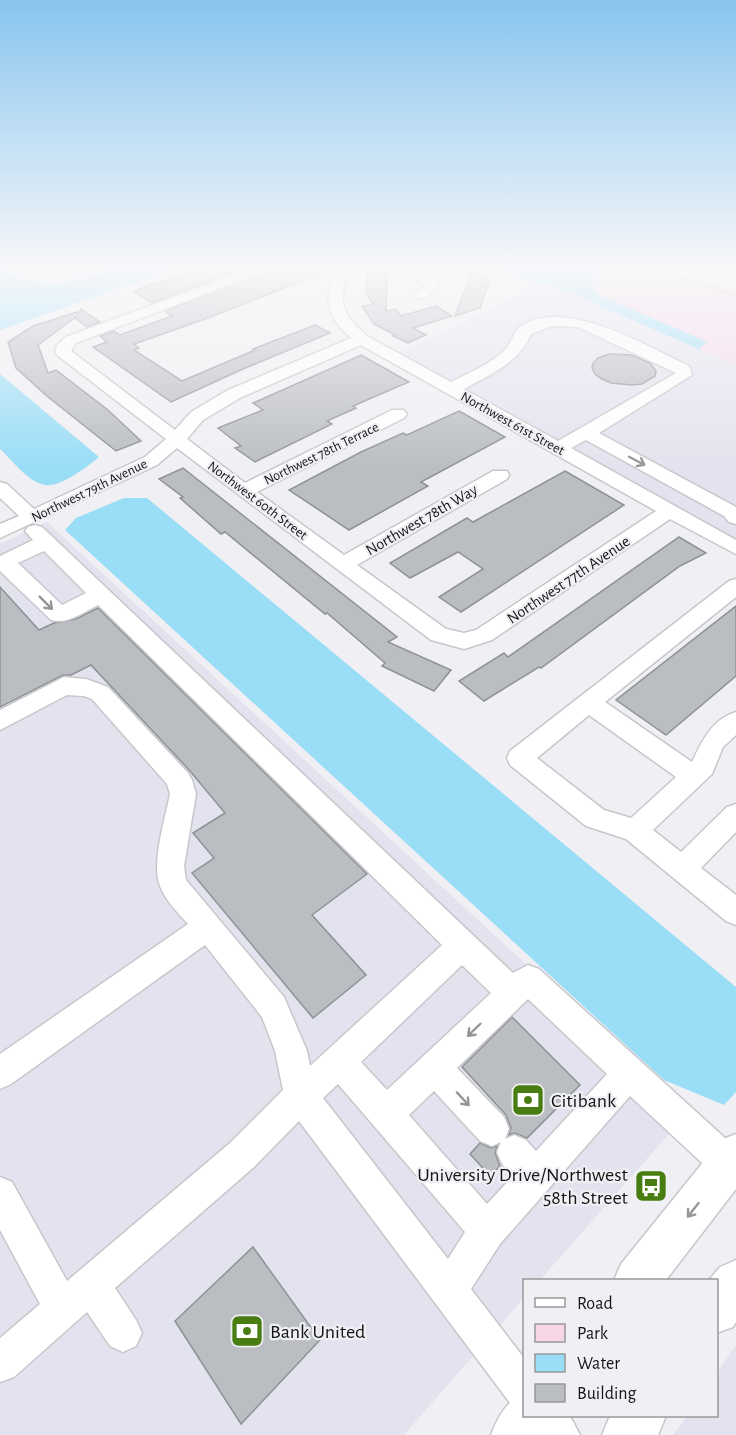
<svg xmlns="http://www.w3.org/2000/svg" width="736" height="1435" font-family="'Alegreya Sans',sans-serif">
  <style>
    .built { fill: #e3e3ef }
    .green { fill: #f6d6e7 }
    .water { fill: #99ddf7 }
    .building { fill: #babdc1; stroke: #8f9295; stroke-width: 1.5 }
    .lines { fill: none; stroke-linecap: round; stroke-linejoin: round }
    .minor-casing { stroke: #c7c7cb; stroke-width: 3 }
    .major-casing { stroke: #c7c7cb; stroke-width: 3 }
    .path { stroke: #a2a2a5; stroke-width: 2; stroke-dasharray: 2 2; stroke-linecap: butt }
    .minor { fill: #fff; fill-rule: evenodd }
    .major { fill: #fff; fill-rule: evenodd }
    .oneway { stroke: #959696 }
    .labels { text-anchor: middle; stroke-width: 4.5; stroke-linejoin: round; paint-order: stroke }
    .far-street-label { font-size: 14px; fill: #141516; stroke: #f0f0f4 }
    .street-label { font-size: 16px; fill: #141516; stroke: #f0f0f4 }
    .near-poi-label { font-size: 20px; fill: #141516; stroke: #f0f0f4; text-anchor: start }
  </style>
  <rect width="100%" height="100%" fill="#f0f0f4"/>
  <g class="built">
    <path d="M547,283L736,365V546L391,356Z"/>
    <path d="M47,522L619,1050L692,1108L540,1280H524V1298L404,1435H0V544Z"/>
    <path d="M736,1345V1435H673L687,1416H716L717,1373Z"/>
  </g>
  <path class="green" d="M501,268H674L736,291V365L547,283H534Z"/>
  <g class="water">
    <path d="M0,268L25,280L57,283L91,277L116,268H176L0,330Z"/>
    <path d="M501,268H591L594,270L591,283L599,295L707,342L699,349L547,283H534Z"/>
    <path d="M0,374L99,457C88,466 60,488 45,485C28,482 12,460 0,449Z"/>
    <path d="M124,498H147L736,987V1092L724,1105L664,1080L65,530L76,518Z"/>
  </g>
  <g class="building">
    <path d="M199,268H245L152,303L134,291Z"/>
    <path d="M275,268H280L281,275L298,268L332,269L208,318L134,344L139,348L134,350L182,381L255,350L253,349L315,325L330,333L243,369L171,402L93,347L107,342L100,336L114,331L120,335L172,316L165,311Z"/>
    <path d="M368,271L387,272L386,311L396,309L401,316L436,306L452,316L413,328L426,335L408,343L393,336L395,335L374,324L362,306L374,304L366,294Z"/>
    <path d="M472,271L490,279L480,308L455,316Z"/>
    <path d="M81,309L100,322L87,327L75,318L77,316L38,345L48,373L56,370L108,410L141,441L116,451L48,397L16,368L8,342L33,326L77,312L78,314Z"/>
    <path d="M610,354L631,355L650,363L656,371L655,376L642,384L632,385L611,383L602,379L595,374L592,368L593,363L598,358Z"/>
    <path d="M361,355L409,382L353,406L356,408L327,421L332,424L255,462L235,448L241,446L218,428L263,410L253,403Z"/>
    <path d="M459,411L505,437L421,482L428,486L349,530L289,490L361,452L403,433L407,435Z"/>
    <path d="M183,468L397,637L388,642L451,670L434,691L382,666L385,663L327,613L325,614L225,532L221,534L180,498L183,497L159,479Z"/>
    <path d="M565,471L624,505L461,612L439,597L483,569L458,552L410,578L390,563L467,518L473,522Z"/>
    <path d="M679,537L706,553L680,566L541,668L539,667L484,701L459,681L504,653L508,657Z"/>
    <path d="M0,587L39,630L54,623L76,619L98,608L367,874L312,915L366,975L313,1018L192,873L214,858L193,833L225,813L190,771L91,665L71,675H63L0,707Z"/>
    <path d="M736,606V676L666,735L616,700Z"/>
    <path d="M512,1017L580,1085L527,1138L515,1133L509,1135L511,1128L506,1115L462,1067Z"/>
    <path d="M480,1143L491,1148L497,1146L495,1153L500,1166L490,1176L470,1154Z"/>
    <path d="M253,1247L320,1340L241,1424L175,1321Z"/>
  </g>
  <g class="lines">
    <g class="minor-casing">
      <g id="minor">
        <path d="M252,268H273L76,343L71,351L175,430L191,412L228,390L351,338C325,315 324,300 335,268H349C338,302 340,313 367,336L451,382C470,372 491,364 506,349C512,342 514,331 521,326C566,297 646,346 689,366L692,375L599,433L736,507V524L729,522L724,516L586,440L571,448L736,540V554L670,519L492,640L464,649L431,640L177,448L157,465L0,538V524L19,516L0,498V482L7,484L34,509L145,457L166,439L57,355L55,352L57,345L66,337ZM552,326L578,327L676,373L558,441L464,389C490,375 519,363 531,334ZM361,345L656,511L476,630L464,633L446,629L357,565L507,479L509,475L507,471H493L344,555L257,492L404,418L407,414L404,410H392L245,483L187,439L203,420L240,398Z"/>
        <path d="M397,268H415L437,280L438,287L426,298H416L414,295L425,285Z"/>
        <path d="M35,525L42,527L513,973L528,965L539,969L736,1148V1179L729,1182L717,1177L630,1096L500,1244L471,1289L524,1358V1408L510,1403L299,1121L254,1167L115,1288L136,1320L142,1333L136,1346L123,1352L110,1346L87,1312L14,1377L0,1382V1338L40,1304L0,1230V1177L12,1182L67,1281L230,1143L283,1090L275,1051L262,1017L205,945L11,1084L0,1089V1054L188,924C178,913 165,900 160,886C151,862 165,820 170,794L167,784L92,699L84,696L67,695L0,730V710L64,677L86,679L108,687L188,773L192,780L196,794L184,866L186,880L284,997L307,1051L310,1066L442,945L98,605C84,612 67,625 51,620L0,571V556L33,540L25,531L28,527ZM44,551L86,593L62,605L18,563ZM462,965L491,993L387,1090L361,1062ZM528,999L607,1074L536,1151L526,1140L514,1135L505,1139L509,1129L504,1117L457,1068ZM338,1084L465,1232L448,1259L323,1098ZM434,1091L480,1141L492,1146L501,1142L497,1152L502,1164L513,1176L487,1204L409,1115Z"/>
        <path d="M736,579V597L605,702L692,762C702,741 712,719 736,712V735L723,747L712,774L653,830L681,852L727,807L736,804V832L701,868L736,895V925L726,921L626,839L586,826L510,765L507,758L510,751L729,581ZM589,715L676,777L631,818L604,810L537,758Z"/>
        <path d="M525,1416H570L580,1435H535Z"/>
      </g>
    </g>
    <g class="major-casing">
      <g id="major">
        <path d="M736,1134V1189L666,1280H614L621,1264L721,1140Z"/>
        <path d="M736,1260V1322L733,1327L716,1333V1280H709L720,1267Z"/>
        <path d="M524,1394V1416H556L548,1435H491C498,1417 506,1401 524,1394Z"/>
        <path d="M610,1416H666L658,1435H602Z"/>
      </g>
    </g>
    <path class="path" d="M656,268L736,296"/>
    <use href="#minor" class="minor"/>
    <use href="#major" class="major"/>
  </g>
  <defs><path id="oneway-shaft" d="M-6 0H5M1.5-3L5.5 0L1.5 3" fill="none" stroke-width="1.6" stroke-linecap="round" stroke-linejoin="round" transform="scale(1.5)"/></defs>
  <g class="oneway">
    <use href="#oneway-shaft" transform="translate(637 461) rotate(28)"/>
    <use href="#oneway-shaft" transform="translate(46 603) rotate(45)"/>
    <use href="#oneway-shaft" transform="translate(474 1030) rotate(136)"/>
    <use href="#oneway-shaft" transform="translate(463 1099) rotate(47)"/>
    <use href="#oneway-shaft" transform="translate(693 1210) rotate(128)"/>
  </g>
  <linearGradient id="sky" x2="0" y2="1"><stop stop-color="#88c4ee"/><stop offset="0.57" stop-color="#f8f8fa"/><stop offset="1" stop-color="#f8f8fa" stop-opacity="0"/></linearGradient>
  <rect width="736" height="469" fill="url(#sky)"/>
  <defs>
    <g id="bank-square" transform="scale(1.725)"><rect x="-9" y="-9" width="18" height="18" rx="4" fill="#477d11" stroke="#f0f0f4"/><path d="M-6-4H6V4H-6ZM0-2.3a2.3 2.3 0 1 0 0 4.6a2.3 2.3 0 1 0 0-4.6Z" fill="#fff"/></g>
    <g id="bus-square" transform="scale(1.725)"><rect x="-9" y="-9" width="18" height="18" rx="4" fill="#477d11" stroke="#f0f0f4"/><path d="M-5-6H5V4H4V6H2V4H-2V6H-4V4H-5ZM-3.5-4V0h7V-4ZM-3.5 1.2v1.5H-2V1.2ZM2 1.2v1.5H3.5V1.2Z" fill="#fff"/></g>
  </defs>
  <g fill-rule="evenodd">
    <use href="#bank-square" x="528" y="1100"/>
    <use href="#bus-square" x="651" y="1186"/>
    <use href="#bank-square" x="247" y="1331"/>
  </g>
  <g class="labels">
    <g class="far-street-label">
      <text transform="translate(513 423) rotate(29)" y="5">Northwest 61st Street</text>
      <text transform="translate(321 453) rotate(-26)" y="5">Northwest 78th Terrace</text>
      <text transform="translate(89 490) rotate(-26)" y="5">Northwest 79th Avenue</text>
      <text transform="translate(258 500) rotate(37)" y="5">Northwest 60th Street</text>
    </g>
    <g class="street-label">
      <text transform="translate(421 519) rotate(-30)" y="6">Northwest 78th Way</text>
      <text transform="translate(568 579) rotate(-34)" y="6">Northwest 77th Avenue</text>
    </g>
    <g class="near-poi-label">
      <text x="551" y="1107">Citibank</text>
      <text x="628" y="1181" text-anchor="end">University Drive/Northwest<tspan x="628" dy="23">58th Street</tspan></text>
      <text x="270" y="1338">Bank United</text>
    </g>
  </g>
  <rect x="523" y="1279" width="195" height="138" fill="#f0f0f4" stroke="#98989b" stroke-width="1.5"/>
  <rect x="535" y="1298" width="30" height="9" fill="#ffffff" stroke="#98989b" stroke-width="1.5"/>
  <text x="577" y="1309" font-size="18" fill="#141516">Road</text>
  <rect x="535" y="1324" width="30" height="18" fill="#f6d6e7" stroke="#98989b" stroke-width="1.5"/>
  <text x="577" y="1339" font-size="18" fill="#141516">Park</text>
  <rect x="535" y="1354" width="30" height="18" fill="#99ddf7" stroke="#98989b" stroke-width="1.5"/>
  <text x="577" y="1369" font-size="18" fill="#141516">Water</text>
  <rect x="535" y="1384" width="30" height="18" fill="#babdc1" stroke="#98989b" stroke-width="1.5"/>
  <text x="577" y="1399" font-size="18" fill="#141516">Building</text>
</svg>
